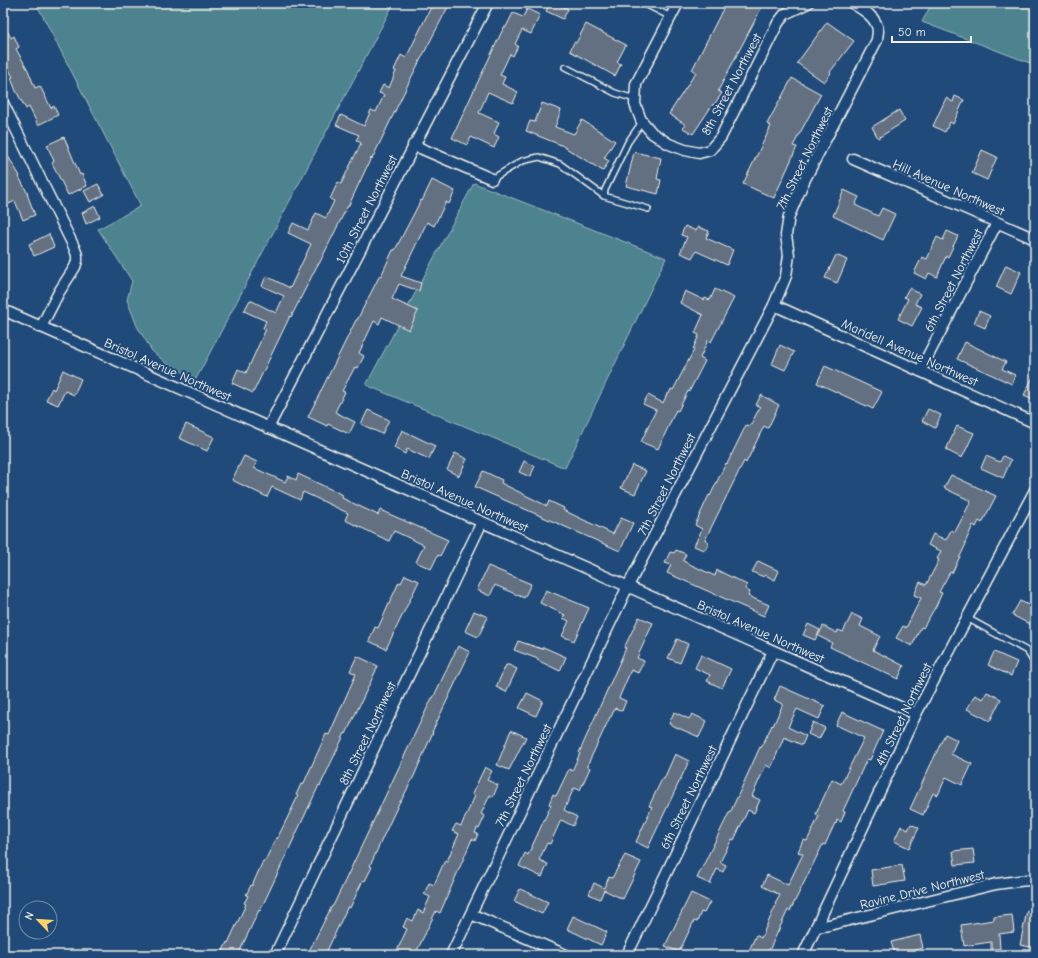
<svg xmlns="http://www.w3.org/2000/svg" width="1038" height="958" font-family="'Comic Neue',sans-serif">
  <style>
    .green { fill: #4d828f; stroke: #a0babc }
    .building { fill: #626f81; stroke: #f4f1e8 }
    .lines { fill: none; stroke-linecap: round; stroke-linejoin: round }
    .lane-casing { stroke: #f4f1e8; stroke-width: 8 }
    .street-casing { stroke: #f4f1e8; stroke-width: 13 }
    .lane { stroke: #1f4a7a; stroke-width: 5 }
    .street { stroke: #1f4a7a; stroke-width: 10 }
    .labels { text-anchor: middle; stroke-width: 4; stroke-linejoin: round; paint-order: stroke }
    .street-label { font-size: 13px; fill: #f4f1e8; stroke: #1f4a7a }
  </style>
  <rect width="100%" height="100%" fill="#1f4a7a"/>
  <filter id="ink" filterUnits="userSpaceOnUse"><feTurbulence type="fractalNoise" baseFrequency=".025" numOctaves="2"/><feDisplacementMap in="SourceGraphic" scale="8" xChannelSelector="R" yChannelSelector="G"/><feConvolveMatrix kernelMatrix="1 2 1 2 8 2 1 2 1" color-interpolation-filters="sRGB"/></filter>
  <g filter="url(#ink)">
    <g class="green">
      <path d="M36,3H394L196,379L167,364L152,351L137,326L127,300L132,281L98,229L141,206Z"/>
      <path d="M932,3H1035V65L922,22Z"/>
      <path d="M474,183L666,258L565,468L366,385Z"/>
    </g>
    <g class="building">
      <path d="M433,3H450L411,78L372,159L371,158L348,207H347L319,264H318L291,317L290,316L253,393L232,383L238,369L246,373L266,329L263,328L266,321L244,311L250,300L276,313L284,296L262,286L266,276L290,288L311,244L288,233L293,223L308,230L316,213L326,218L334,201L330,199L338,182L341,184L361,143L356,140L359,135L336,125L341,115L364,126L371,110L376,112L384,95L379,93L383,85L389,88L396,71L394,70L401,55L406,58Z"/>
      <path d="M550,3H556L568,9L563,19L546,11Z"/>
      <path d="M726,3H764L718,91L722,93L714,105L713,104L693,134L683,128L686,125L669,114L696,72L692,70Z"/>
      <path d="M527,9L540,15L531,34L522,30L515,44L518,46L513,56L510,54L500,75L505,77L502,84L518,92L513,103L488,92L479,113L499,122L494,134L499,137L494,148L471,137L467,145L452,138L475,88L504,27H506L513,13L523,17Z"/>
      <path d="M827,22L854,41L830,72L831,73L824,82L797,63Z"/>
      <path d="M3,23L11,38L14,36L19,47L16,49L28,70L35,88L40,86L51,108L54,106L58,115L38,125L29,107L26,109L16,91L11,78L13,77L3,59Z"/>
      <path d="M586,24L626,45L617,62L621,64L615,76L570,51L574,42L576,43Z"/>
      <path d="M792,78L821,94L793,146L797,147L774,198L743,184L771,126L767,124Z"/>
      <path d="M955,96L964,100L953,124L950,122L945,132L933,126L946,98L953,102Z"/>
      <path d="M542,103L561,110L555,127L574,134L582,120L615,141L604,158L609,161L603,171L561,145L526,131L530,121L535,122Z"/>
      <path d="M899,110L905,121L878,138L872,127Z"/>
      <path d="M64,137L80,175L82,174L87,186L68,195L52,163L54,161L47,145Z"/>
      <path d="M3,148L20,176L19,177L28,194H27L35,215L23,220L15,201L9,204L3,193Z"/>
      <path d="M982,150L997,157L987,180L972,173Z"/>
      <path d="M634,152L661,158L657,179L661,180L658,194L626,186Z"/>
      <path d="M432,180L455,191L449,204L446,202L434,226L427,222L401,276L421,283L419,291L399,284L392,299L418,311L409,330L382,317L379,324L374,321L359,353L364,356L358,368L355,367L342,391L345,392L335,412L355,422L349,434L328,424L327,426L308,417L356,320H357L380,275L381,276L393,250H395L421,200L422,201Z"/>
      <path d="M98,184L104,195L90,202L84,191Z"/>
      <path d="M844,190L859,197L855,205L878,216L882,208L895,214L883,240L833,216Z"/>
      <path d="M95,206L100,217L86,224L82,213Z"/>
      <path d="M685,226L696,231L698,227L709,231L706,238L733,250L727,265L696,251L692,258L680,253L687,237L681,235Z"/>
      <path d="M947,231L958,236L948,257L946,256L937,277L929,273L926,279L914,273L922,257L927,259L937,237L943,240Z"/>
      <path d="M49,234L54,247L34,256L29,244Z"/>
      <path d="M836,255L847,260L837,283L825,278Z"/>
      <path d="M1006,265L1021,272L1011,294L996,287Z"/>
      <path d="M909,288L920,294L915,304L922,307L912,326L898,319L908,299L904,297Z"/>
      <path d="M715,289L734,298L711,342L708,340L700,358L705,361L689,392L688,391L678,411L676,410L658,449L641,442L656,410L643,404L648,395L663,403L667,394H669L671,389L673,390L694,350L693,349L699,335L695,333L703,315L680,303L685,291L704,300L705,298L710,300Z"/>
      <path d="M979,311L990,316L985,328L974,323Z"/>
      <path d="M965,342L1006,362L1002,369L1015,375L1012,384L957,359Z"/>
      <path d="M780,345L794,352L785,370L772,364Z"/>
      <path d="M825,366L882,392L873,409L817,383Z"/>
      <path d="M63,370L81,379L74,395L65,391L58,405L46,400L52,388L54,390Z"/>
      <path d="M1035,373V400L1024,395Z"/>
      <path d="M761,395L779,405L768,428L764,426L746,463L744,461L705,540L709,542L705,550L701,549L694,546L702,529L695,525L709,495L710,496L726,463L727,464L746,425L750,426L760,407L756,405Z"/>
      <path d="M928,409L941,415L935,428L922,421Z"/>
      <path d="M368,410L389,420L382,434L361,424Z"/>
      <path d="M186,424L214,437L207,451L179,438Z"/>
      <path d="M957,426L974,433L962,458L946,450Z"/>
      <path d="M402,430L435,446L429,459L407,449L405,454L394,448Z"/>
      <path d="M455,453L467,459L459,476L447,470Z"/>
      <path d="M244,456L257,462L254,468L285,482L288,476L296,480L298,474L343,495L342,498L378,515L380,510L448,540L440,556L438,555L431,569L416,562L424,545L394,531L389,541L345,520L348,513L303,492L300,500L272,487L267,497L232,480Z"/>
      <path d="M986,456L1000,462L1003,456L1011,460L1003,478L981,468Z"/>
      <path d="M524,461L535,466L530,477L519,472Z"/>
      <path d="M632,465L646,471L635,494L621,488Z"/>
      <path d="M483,471L502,480L501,483L547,506L549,501L564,508L563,510L613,534L621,518L633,523L620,551L475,487Z"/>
      <path d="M951,475L996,496L982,523L979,521L976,527L973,525L965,543L966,544L952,573L950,572L939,592L942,593L936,606L923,628L921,627L912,646L896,638L903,626L906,628L921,598L914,595L920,582L926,585L939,560L937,559L941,551L928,545L933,534L946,540L951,530L955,532L971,501L944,488Z"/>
      <path d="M676,550L686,554L683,561L715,576L717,570L747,585L745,589L750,592L748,596L769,605L764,616L667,573L671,565L665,563L670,552L674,553Z"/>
      <path d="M758,561L779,571L775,580L765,575L764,577L752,572Z"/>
      <path d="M488,566L531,584L524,598L495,585L490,596L477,590Z"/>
      <path d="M405,575L419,581L386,649L369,641L375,627L378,628L399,582L401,583Z"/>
      <path d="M546,590L589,608L574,641L562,636L569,621L563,618L565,615L540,603Z"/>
      <path d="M1020,601L1035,608V627L1012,615Z"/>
      <path d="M474,611L488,617L478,637L465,631Z"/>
      <path d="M852,614L863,619L860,626L880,636L873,650L904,666L898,679L830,647L832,643L818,636L823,626L837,633L838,630L843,632Z"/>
      <path d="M639,617L653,623L637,658L644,661L638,673L631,670L619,698L626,701L622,711L615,708L611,717H610L587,766L590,768L580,790L574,788L564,810L577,817L573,826L561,820L550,844L547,843L539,860L548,864L542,877L519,866L525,853L528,855L551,805L549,804L553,794L556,796L569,769L572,771L580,753H579L626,648H624Z"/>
      <path d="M808,624L820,630L815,640L803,635Z"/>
      <path d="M677,639L688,644L680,663L668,658Z"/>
      <path d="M518,641L542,649L543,647L566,657L560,671L537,660L538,659L514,650Z"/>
      <path d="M458,646L470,652L432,732H433L414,776L401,801H400L383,837L370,866L372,867L365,881L363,880L350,908L348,906L325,955H313L308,953L332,906H333L419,725L432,698H433Z"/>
      <path d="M994,652L1017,662L1011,676L988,665Z"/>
      <path d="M701,655L731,669L722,688L707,681L710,675L695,668Z"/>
      <path d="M357,656L378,666L346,734L345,733L320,786L319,785L260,911L259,910L238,955H221L227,942L228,943L246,904L244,903L248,896L246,895L251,885L252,886L263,861H265L276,838L277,839L298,796L296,795L301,784L303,785L326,734L329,735L344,701L356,674L350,671Z"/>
      <path d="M506,665H509L517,669L506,692L496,687Z"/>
      <path d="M780,686L825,706L819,719L797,709L788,727L806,736L802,745L784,737L771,768L766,765L752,796L760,800L754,813L748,810L734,840L732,839L720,862L726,865L723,872L717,869L710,884L697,878L729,813H730L760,747L761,748L772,725L773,726L783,704L774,700Z"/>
      <path d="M987,692L1001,699L990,721L967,709L975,695L983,699Z"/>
      <path d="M527,693L543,701L536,716L519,708Z"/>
      <path d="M674,712L689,719L692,714L707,721L699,737L669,724Z"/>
      <path d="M842,712L883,731L870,760L867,759L843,811L845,812L841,822L837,820L836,824L835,823L825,845L823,844L790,911L788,910L767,955H747L756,935L761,938L776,905L775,904L780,895L762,886L767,875L788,885L803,854L798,852L803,840L807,841L819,816L816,814L832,779L841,784L864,738L836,725Z"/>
      <path d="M813,722L825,728L819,739L808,734Z"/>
      <path d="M511,730L526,737L509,770L497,765Z"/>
      <path d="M945,734L957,740L951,754L972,764L962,785L946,777L938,795L933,793L923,815L910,809Z"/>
      <path d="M675,754L689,761L648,848L636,842L652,807L649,806L662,779H664Z"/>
      <path d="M485,767L492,771L487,780L498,785L493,797L490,795L481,814L485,816L479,829L477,828L475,833L478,834L475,841L472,839L440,913L436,911L415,955H395L407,929L403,927L407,918L413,921L418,910L423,913L430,897L424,894L429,883L434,885L445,860L447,861L459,834L452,831L456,824L461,826L475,796L472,794Z"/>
      <path d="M911,824L919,828L909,848L894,841L901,826L908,830Z"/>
      <path d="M973,849L975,863L955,865L953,851Z"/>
      <path d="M625,855L641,862L623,899L604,890L600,899L589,894L594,883L604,888L609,877L612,878Z"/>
      <path d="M902,865L905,881L873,886L871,870Z"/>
      <path d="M520,889L548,902L542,914L514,901Z"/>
      <path d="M691,893L710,902L704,913L701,912L697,922L694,921L679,952L665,946Z"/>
      <path d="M1027,910L1035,912V948L1020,945Z"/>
      <path d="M1012,915L1014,932L999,934L1000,949H991V942L964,946L961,925L994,920V917Z"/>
      <path d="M573,916L607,932L601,945L567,929Z"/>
      <path d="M920,935L923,948L895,955L891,942Z"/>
    </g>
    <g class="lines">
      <g class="lane-casing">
        <g id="lane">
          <path d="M643,3L671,17"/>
          <path d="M565,67L615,93L635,99"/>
          <path d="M492,179L522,161L539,157L560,164L604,196L648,209"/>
          <path d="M604,196L605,190L628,142L642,122"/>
          <path d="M967,618L1027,651L1035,664"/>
        </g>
      </g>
      <g class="street-casing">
        <g id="street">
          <path d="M678,3L636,84L635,104L641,120L652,133L669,144L685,150L699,153L710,150L721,137L778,23L785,14L808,3"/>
          <path d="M3,103L74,247L77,255V261L75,267L59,292L41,327"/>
          <path d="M413,145L492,179"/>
          <path d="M853,159L1035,239"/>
          <path d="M774,305L1035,423"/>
          <path d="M3,310L916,714"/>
          <path d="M920,371L997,223"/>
          <path d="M268,428L488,3"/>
          <path d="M471,914L566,955"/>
          <path d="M816,927L829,925L996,884L1027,880L1035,881"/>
          <path d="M275,955L482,522"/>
          <path d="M451,955L628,586L774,305L786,276L789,255L786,235L789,216L803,183L877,40C877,37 878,34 878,31C877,17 862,9 852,3"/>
          <path d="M627,955L773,651"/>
          <path d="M803,955L916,714L1035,490"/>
        </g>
      </g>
      <use href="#lane" class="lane"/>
      <use href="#street" class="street"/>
    </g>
  </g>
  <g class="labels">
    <g class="street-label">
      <text transform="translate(731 84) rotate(-62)" y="5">8th Street Northwest</text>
      <text transform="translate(804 158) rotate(-64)" y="5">7th Street Northwest</text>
      <text transform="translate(949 187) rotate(24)" y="5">Hill Avenue Northwest</text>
      <text transform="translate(366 209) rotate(-63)" y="5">10th Street Northwest</text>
      <text transform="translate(953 280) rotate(-63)" y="5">6th Street Northwest</text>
      <text transform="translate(910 352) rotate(24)" y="5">Maridell Avenue Northwest</text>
      <text transform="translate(168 369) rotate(24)" y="5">Bristol Avenue Northwest</text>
      <text transform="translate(666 484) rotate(-63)" y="5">7th Street Northwest</text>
      <text transform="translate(465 500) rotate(24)" y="5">Bristol Avenue Northwest</text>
      <text transform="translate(761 631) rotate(24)" y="5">Bristol Avenue Northwest</text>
      <text transform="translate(903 714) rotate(-64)" y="5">4th Street Northwest</text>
      <text transform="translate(367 733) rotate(-64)" y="5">8th Street Northwest</text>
      <text transform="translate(523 775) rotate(-64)" y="5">7th Street Northwest</text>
      <text transform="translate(688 797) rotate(-64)" y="5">6th Street Northwest</text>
      <text transform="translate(922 889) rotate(-14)" y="5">Ravine Drive Northwest</text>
    </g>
  </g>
  <rect width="1038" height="958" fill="none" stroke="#1f4a7a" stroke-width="16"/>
  <rect x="8" y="8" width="1022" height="942" fill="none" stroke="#f4f1e8" stroke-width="1.5" filter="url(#ink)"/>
  <g transform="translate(38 920) rotate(295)"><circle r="19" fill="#1f4a7a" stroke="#748da6"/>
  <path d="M0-3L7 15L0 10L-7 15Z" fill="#ffd166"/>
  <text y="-6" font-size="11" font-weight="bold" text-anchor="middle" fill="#f4f1e8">N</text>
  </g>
  <path d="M892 36v6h79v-6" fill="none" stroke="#f4f1e8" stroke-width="2"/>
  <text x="898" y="36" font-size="12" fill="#f4f1e8" stroke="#1f4a7a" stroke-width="3" paint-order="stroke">50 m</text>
</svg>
